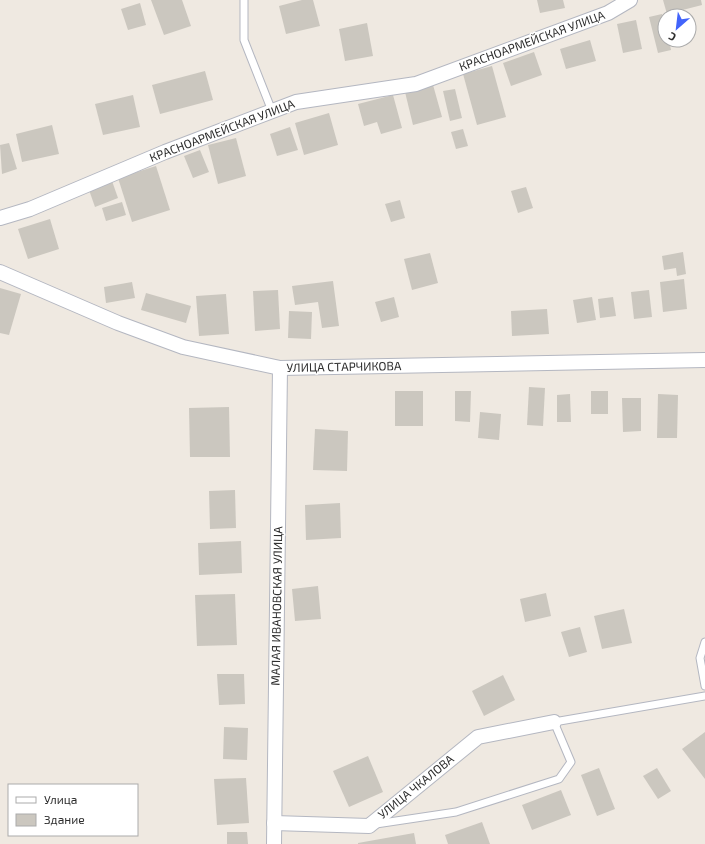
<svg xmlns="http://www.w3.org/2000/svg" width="705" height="844" font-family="'Exo 2',sans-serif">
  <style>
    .building { fill: #cbc7bf }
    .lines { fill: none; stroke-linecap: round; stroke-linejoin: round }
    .service-casing { stroke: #b4b7c1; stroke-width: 9 }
    .minor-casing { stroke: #b4b7c1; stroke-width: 16 }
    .service { stroke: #fff; stroke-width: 7 }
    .minor { stroke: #fff; stroke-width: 14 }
    .labels { text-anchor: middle; stroke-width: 3; stroke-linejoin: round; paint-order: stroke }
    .street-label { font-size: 12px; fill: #2e2e2e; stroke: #fff }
  </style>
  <rect width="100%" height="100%" fill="#efe9e1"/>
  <g class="building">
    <path d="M151,0H182L191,26L164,35Z"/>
    <path d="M302,0H313L320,26L286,34L279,6Z"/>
    <path d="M537,0H563L565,8L540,13Z"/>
    <path d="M663,0H701L702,5L667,14Z"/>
    <path d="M140,3L146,25L128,30L121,9Z"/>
    <path d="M662,14L665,25V40H669L671,50L658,53L649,17Z"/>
    <path d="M636,20L642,49L623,53L617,24Z"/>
    <path d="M367,23L373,56L345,61L339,29Z"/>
    <path d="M590,40L596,61L566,69L560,49Z"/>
    <path d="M534,52L542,75L511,86L503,63Z"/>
    <path d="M492,66L506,117L477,125L463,74Z"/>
    <path d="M205,71L213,100L160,114L152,85Z"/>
    <path d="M433,85L442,117L413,125L405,92Z"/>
    <path d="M455,89L462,118L450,121L443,91Z"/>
    <path d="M133,95L140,127L103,135L95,104Z"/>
    <path d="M393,95L402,128L381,134L377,122L364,126L358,104Z"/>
    <path d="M329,113L338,145L304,155L295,123Z"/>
    <path d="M52,125L59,154L22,162L16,134Z"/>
    <path d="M290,127L298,150L277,156L270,134Z"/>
    <path d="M463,129L468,146L456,149L451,132Z"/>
    <path d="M236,138L246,176L218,184L208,145Z"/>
    <path d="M9,143L17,169L2,174L0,145Z"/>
    <path d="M200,150L209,172L193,178L184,156Z"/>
    <path d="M156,166L170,210L132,222L118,178Z"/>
    <path d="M112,181L118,198L95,207L89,190Z"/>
    <path d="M526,187L533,208L518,213L511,191Z"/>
    <path d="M400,200L405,218L391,222L385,204Z"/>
    <path d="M122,202L126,215L106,221L102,208Z"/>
    <path d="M50,219L59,249L28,259L18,229Z"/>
    <path d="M683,252L686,274L677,276L676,268L664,270L662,256Z"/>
    <path d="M430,253L438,283L412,290L404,259Z"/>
    <path d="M684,279L687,309L663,312L660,282Z"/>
    <path d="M333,281L339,326L322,328L318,302L295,305L292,286Z"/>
    <path d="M132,282L135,298L106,303L104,287Z"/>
    <path d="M0,288L21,294L9,335L0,333Z"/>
    <path d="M278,290L280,329L255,331L253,291Z"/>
    <path d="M649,290L652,317L634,319L631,292Z"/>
    <path d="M146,293L191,306L186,323L141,310Z"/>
    <path d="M226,294L229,334L199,336L196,296Z"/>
    <path d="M394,297L399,317L381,322L375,302Z"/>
    <path d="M592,297L596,320L577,323L573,300Z"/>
    <path d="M613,297L616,316L600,318L598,299Z"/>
    <path d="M547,309L549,334L512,336L511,311Z"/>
    <path d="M289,311L312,312L311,339L288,338Z"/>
    <path d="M529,387L545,388L543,426L527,425Z"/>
    <rect x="395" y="391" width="28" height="35"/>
    <path d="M455,391H471L470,422L455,421Z"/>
    <rect x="591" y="391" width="17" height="23"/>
    <path d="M570,394L571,422H557V395Z"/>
    <path d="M658,394L678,395L677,438H657Z"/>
    <path d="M622,398H641V431L623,432Z"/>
    <path d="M229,407L230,457H190L189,408Z"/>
    <path d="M480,412L501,414L499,440L478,438Z"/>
    <path d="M315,429L348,431L347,471L313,470Z"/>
    <path d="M235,490L236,528L210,529L209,491Z"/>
    <path d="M340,503L341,538L306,540L305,505Z"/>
    <path d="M241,541L242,573L199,575L198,543Z"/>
    <path d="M318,586L321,619L295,621L292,589Z"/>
    <path d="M546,593L551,616L525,622L520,599Z"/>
    <path d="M235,594L237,645L197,646L195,595Z"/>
    <path d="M624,609L632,643L602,649L594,616Z"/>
    <path d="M580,627L587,652L569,657L561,632Z"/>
    <path d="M217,674H244L245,704L219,705Z"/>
    <path d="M503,675L515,700L484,716L472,691Z"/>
    <path d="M224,727L248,728L247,760L223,759Z"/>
    <path d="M705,732V779L682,749Z"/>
    <path d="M368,756L383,792L349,807L333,771Z"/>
    <path d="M599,768L615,809L597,816L581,775Z"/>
    <path d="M657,768L671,791L658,799L643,776Z"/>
    <path d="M246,778L249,823L217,825L214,779Z"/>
    <path d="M561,790L571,815L532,830L522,805Z"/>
    <path d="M482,822L490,844H448L445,835Z"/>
    <path d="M227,832H247L248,844H227Z"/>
    <path d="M414,833L416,844H358V843Z"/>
  </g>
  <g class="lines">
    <g class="service-casing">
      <g id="service">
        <path d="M244,0V40L272,111"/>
        <path d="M705,642L700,658L705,686"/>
        <path d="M376,824L456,812L559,779L571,762L554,722L705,696"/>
      </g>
    </g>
    <g class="minor-casing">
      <g id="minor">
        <path d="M0,218L30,209L165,152L296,102L416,84L608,13L630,0"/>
        <path d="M0,272L118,323L183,347L280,368L705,360"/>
        <path d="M274,823L369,826L478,737L554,722"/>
        <path d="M274,844L280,368"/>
      </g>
    </g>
    <use href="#service" class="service"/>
    <use href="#minor" class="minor"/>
  </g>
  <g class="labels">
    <g class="street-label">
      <text transform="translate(532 41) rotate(-20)" y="4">КРАСНОАРМЕЙСКАЯ УЛИЦА</text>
      <text transform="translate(222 131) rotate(-21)" y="4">КРАСНОАРМЕЙСКАЯ УЛИЦА</text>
      <text transform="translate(344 367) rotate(-1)" y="4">УЛИЦА СТАРЧИКОВА</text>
      <text transform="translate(277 606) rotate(-89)" y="4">МАЛАЯ ИВАНОВСКАЯ УЛИЦА</text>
      <text transform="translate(416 787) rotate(-39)" y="4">УЛИЦА ЧКАЛОВА</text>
    </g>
  </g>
  <rect x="8" y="784" width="130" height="52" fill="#ffffff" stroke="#ababab"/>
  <rect x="16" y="797" width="20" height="6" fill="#ffffff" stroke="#ababab"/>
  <text x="44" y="804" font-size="12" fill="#2e2e2e">Улица</text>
  <rect x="16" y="814" width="20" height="12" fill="#cbc7bf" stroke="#ababab"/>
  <text x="44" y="824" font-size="12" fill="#2e2e2e">Здание</text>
  <g transform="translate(677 28) rotate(208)"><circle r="19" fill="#ffffff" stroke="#ababab"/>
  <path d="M0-3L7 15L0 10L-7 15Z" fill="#4264fb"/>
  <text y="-6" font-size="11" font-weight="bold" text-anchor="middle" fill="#2e2e2e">С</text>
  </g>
</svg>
